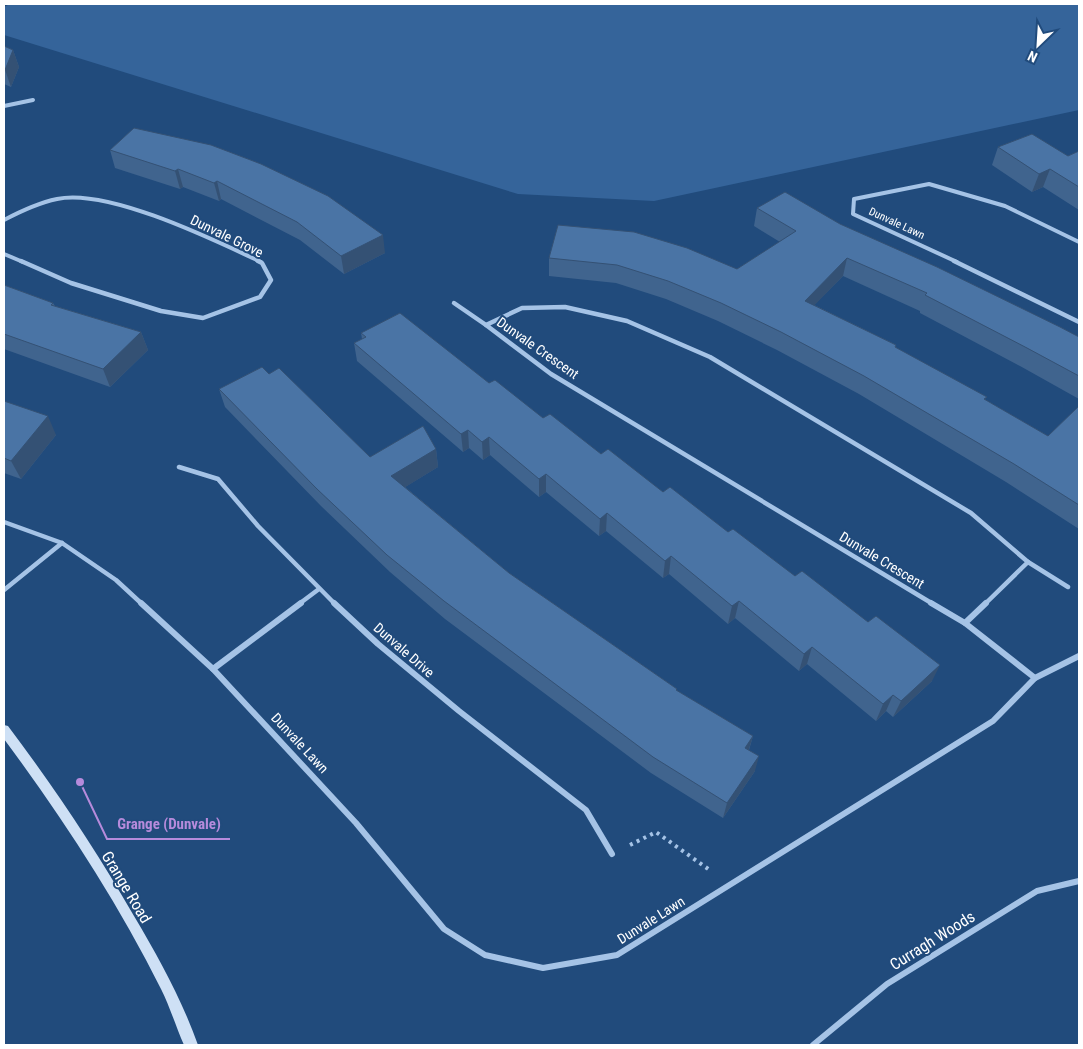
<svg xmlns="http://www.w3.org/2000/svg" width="1083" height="1049" font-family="'Roboto Condensed',sans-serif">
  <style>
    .green { fill: #35649a }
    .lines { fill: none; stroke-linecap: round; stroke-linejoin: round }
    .path { stroke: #a5c3e6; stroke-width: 4; stroke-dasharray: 3 4.5; stroke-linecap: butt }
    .minor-far2 { stroke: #a5c3e6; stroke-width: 4 }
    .minor-far1 { stroke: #a5c3e6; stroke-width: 4.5 }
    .minor { stroke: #a5c3e6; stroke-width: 6 }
    .secondary { fill: #cee0f5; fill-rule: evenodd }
    .wall { fill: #40648e }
    .shaded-wall { fill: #345174 }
    .building { fill: #4a74a5; stroke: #345174 }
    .labels { text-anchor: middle; stroke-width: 4; stroke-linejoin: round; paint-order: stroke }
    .far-street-label { font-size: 11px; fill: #fff; stroke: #214b7c }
    .street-label { font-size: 14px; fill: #fff; stroke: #214b7c }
    .near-street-label { font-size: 16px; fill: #fff; stroke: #214b7c }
    .leader { fill: none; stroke: #b68bdc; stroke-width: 2 }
    .callout-dot { fill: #b68bdc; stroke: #214b7c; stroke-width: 2 }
    .callout-label { font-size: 15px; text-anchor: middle; font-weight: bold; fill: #b68bdc; stroke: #214b7c; stroke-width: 4; stroke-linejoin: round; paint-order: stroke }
  </style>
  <rect width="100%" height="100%" fill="#214b7c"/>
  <path class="green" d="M10,4H1079V110L654,201L518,194L4,35V7Z"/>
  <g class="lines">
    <path class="path" d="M630,845L656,832L711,871"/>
    <g class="minor-far2">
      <path d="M4,106L33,100"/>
      <path d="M4,220C21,211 38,203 57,199C108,188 214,240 261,262"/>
      <path d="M4,254L23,262"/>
      <path d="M957,262L853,214L854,199L929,184L1005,206L1079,242"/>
    </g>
    <g class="minor-far1">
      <path d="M21,261L71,283L161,311L203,318L260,297L271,280L262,263L258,261"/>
      <path d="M954,261L1079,322"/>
      <path d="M454,303L486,325"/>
      <path d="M179,467L218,479L258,526L335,604"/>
      <path d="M4,522L62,543L116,580L142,604"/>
      <path d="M4,590L62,543"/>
      <path d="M299,604L319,589"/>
      <path d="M933,604L551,374L486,325L522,308L565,307L627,321L710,357L971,513L1028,562L1068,587"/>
      <path d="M985,604L1028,562"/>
    </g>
    <g class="minor">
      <path d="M141,603L213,669L356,823L444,929L485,955L543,968L617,955L993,721L1035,678L1079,656"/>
      <path d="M334,603L378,644L459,711L586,810L612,854"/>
      <path d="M931,603L965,623L1035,678"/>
      <path d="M965,623L986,603"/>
      <path d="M213,669L301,603"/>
      <path d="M813,1045L887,984L1037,891L1079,881"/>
    </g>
    <path class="secondary" d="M4,725L8,726C54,787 96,850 134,916C159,958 182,1000 198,1045H184C176,1027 170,1007 161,989C117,901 62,817 4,739Z"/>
  </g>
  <g class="wall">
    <path d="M4,46L13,50L19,67L11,87L4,84Z"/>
    <path d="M134,128L385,253L344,274L300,240L221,199L219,201L183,187L180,189L115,168L110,150Z"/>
    <path d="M998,147L1068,156L1079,151V210L1043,187L1032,192L992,165Z"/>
    <path d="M757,208L840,224L1079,337V399L1020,366L920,313V311L843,276L814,305L896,345V348L1048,436L1079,406V529L1006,482L859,394L777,350L718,321L666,299L616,283L549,276V258L737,269L780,242L754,226Z"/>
    <path d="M4,285L53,303L55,306L141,332L148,350L110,387L4,349Z"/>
    <path d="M361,333L489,383L543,418L728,532L932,681L893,717L886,711L876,721L807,664L799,671L735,618L728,624L669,574L663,578L606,531L599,536L546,492L539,497L490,455L483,460L469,448L463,452L357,361L354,343L362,339Z"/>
    <path d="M269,374L370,457L436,449L438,467L405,487L509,573L677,689V691L753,736L749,750L755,771L723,818L651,773L445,619L390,572L321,506L225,407L219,389Z"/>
    <path d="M4,401L56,435L21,479L4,473Z"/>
  </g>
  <g class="shaded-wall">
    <path d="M13,50L19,67L11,87L5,70Z"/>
    <path d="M178,169L183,187L180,189L175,171Z"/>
    <path d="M1050,169L1043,187L1032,192L1039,174Z"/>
    <path d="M217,181L221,199L219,201L214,183Z"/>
    <path d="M383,235L385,253L344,274L341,256Z"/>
    <path d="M847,258L843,276L801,319L805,301Z"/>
    <path d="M141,332L148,350L110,387L103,369Z"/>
    <path d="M48,416L56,435L21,479L11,461Z"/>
    <path d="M468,430L469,448L463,452L461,434Z"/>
    <path d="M489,437L490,455L483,460L482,442Z"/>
    <path d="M436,449L438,467L394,494L391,476Z"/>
    <path d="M546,474V492L539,497V479Z"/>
    <path d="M607,513L606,531L599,536L600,519Z"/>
    <path d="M671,556L669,574L663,578L665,561Z"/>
    <path d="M739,601L735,618L728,624L732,606Z"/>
    <path d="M812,647L807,664L799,671L804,654Z"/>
    <path d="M940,665L932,681L893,717L901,701Z"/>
    <path d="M893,695L886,711L876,721L883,704Z"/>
    <path d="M753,736L748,752L745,748Z"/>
    <path d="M759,756L755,771L723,818L727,803Z"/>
  </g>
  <g class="building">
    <path d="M4,46L13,50L5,70L4,69Z"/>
    <path d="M134,128L211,145L261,164L328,196L383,235L341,256L297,222L217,181L214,183L178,169L175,171L110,150Z"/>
    <path d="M1032,134L1068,156L1079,151V187L1050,169L1039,174L998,147Z"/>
    <path d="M785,192L840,224L937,267L1060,327L1079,337V376L1027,348L925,295L927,293L847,258L805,301L896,345L895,347L987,397L984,399L1048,436L1079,406V505L1014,464L864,376L781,332L721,303L668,281L617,265L549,258L558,225L634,232L687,248L737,269L796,231L757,208Z"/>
    <path d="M4,285L53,303L51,305L141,332L103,369L4,334Z"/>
    <path d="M400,313L489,383L495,380L543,418L550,414L601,454L608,449L663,492L670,487L728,532L733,529L795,576L802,571L868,622L876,616L940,665L901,701L893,695L883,704L812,647L804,654L739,601L732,606L671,556L665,561L607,513L600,519L546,474L539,479L489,437L482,442L468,430L461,434L354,343L366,337L361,333Z"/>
    <path d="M262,367L269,374L279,368L370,457L423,426L436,449L391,476L509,573L677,689L676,690L753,736L745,748L759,756L727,803L653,757L444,601L387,555L317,489L219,389Z"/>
    <path d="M4,401L48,416L11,461L4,458Z"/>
  </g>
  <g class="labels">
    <g class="far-street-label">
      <text transform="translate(897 223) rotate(25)" y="4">Dunvale Lawn</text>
    </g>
    <g class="street-label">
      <text transform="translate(227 236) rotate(26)" y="5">Dunvale Grove</text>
      <text transform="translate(538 348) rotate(35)" y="5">Dunvale Crescent</text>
      <text transform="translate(882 560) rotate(31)" y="5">Dunvale Crescent</text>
      <text transform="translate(404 650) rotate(41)" y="5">Dunvale Drive</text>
      <text transform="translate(300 743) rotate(47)" y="5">Dunvale Lawn</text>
      <text transform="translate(651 920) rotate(-32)" y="5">Dunvale Lawn</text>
    </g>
    <g class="near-street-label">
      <text transform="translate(127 887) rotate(59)" y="6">Grange Road</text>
      <text transform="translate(932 940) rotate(-32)" y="6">Curragh Woods</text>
    </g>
  </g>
  <path class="leader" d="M80 782L107 839H230"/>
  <circle class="callout-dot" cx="80" cy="782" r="5"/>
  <g class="callout-label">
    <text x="169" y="829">Grange (Dunvale)</text>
  </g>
  <rect width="1083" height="1049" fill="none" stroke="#ffffff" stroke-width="10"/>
  <g transform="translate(1038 45) rotate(205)" stroke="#214b7c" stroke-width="4" paint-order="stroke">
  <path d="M0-4L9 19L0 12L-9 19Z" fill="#ffffff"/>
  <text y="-8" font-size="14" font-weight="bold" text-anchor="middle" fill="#ffffff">N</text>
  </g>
</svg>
